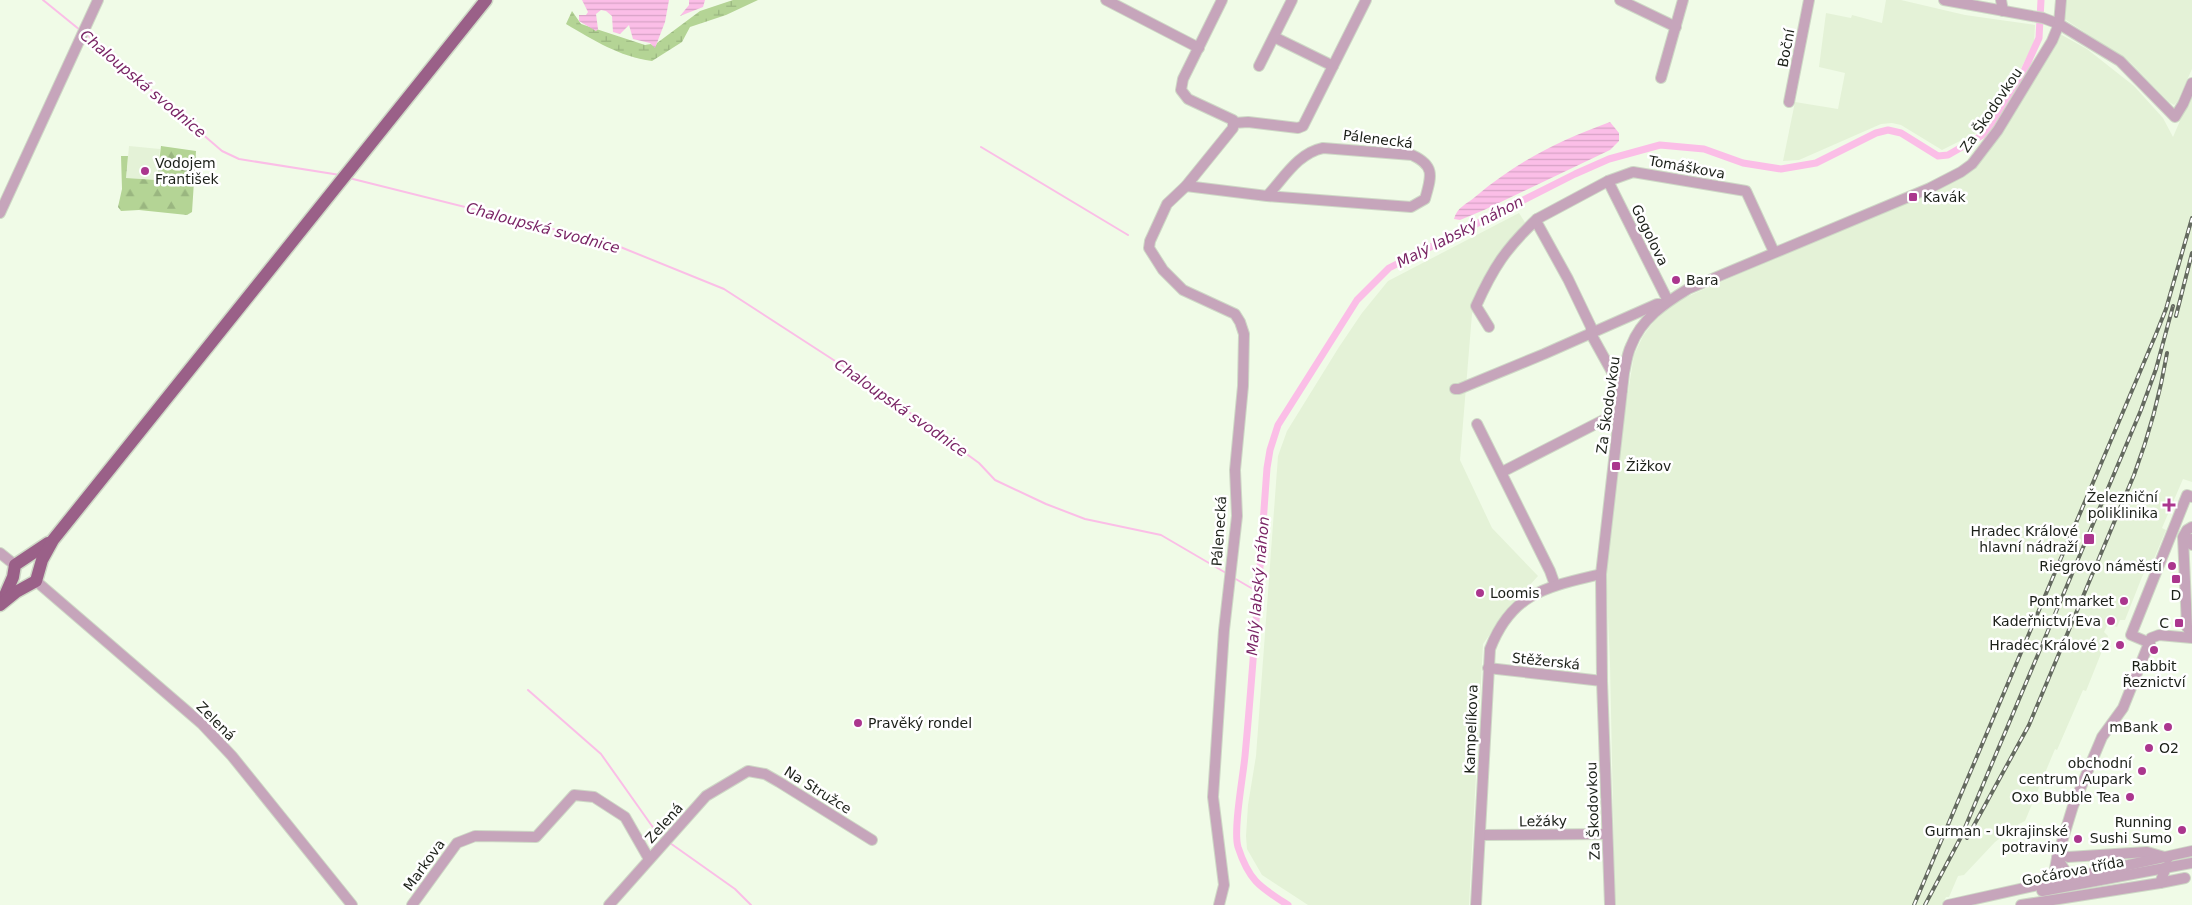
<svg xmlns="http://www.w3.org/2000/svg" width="2192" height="905" font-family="'DejaVu Sans',sans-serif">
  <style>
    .built { fill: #e4f2d7 }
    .forest { fill: url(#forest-firs) }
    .wetland { fill: url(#wetland-marsh) }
    .water { fill: url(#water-rules) }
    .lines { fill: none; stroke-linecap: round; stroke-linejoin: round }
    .stream { stroke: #fbbee7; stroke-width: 2 }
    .canal { stroke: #fbbee7; stroke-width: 7 }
    .minor-casing { stroke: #ced8c6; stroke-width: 12 }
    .major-casing { stroke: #ced8c6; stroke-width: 15 }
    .minor { stroke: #c6a5bb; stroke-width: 10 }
    .major { stroke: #9a6088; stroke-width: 12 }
    .rail-casing { stroke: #646a5f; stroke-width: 4 }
    .rail { stroke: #fff; stroke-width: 2; stroke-dasharray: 5.5; stroke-linecap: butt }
    .poi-dot { fill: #ab368e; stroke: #fff; stroke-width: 2 }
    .labels { text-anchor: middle; stroke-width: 5; stroke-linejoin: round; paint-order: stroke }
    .street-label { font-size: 14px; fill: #1c2019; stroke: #fff }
    .poi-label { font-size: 14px; fill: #1c2019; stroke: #fff; text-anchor: end }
    .water-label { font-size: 15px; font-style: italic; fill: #7a2565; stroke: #fff }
  </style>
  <defs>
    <pattern id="forest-firs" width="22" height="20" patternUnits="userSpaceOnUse" patternTransform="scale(1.25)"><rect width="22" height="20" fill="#b4d495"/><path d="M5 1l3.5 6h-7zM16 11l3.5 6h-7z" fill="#9ab680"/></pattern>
    <pattern id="wetland-marsh" width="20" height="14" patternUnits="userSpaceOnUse" patternTransform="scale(1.25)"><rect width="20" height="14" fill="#b4d495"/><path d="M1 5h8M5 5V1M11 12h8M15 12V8" fill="none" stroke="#9ab680"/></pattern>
    <pattern id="water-rules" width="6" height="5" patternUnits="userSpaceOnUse" patternTransform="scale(1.25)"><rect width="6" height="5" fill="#fbbee7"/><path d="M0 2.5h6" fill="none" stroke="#d7a3c6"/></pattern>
  </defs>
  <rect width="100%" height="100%" fill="#f0fbe7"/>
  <g class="built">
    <path d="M1886,0H1901L1965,15L2035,25L2034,43L2017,76L1989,122L1976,133L1942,150L1901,125L1892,123L1881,124L1799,160L1783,161L1795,102L1838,109L1845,73L1819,67L1826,13L1851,18L1852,15L1882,23Z"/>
    <path d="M2065,0H2192V69L2177,102L2174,105L2169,102L2130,62L2063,18Z"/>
    <path d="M2060,34L2087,49L2134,86L2163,118L2173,137L2192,93V482L2183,479L2162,528L2166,530L2153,561L2151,566L2148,565L2142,577L2125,620H2120L2117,627L2108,624L2104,632L2108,636L2086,691L2083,690L2057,750L2055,749L2025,821L2019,824L1995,842L1964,875L1958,876L1949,897H1946L1942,905H1615L1610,663L1606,569L1623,423L1634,355L1643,336L1660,313L1684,298L1965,176L1988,153Z"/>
    <path d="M129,146L160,149L157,180L126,178Z"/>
    <path d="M1519,213L1528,227L1488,275L1472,314L1460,460L1492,528L1538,576L1508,609L1483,644L1469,905H1308L1262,875L1247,849L1246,836L1248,805L1256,756L1278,456L1287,431L1339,347L1362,313L1388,281Z"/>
  </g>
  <path class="forest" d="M161,146L196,151L192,212L187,215L139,210L121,211L118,207L122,189L121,156H128L126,178L157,180Z"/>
  <path class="wetland" d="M733,0H758L726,15L690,27L682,42L652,61C618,56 595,41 566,24L572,11L581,24L645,45L651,44L655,47L657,43L700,11Z"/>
  <g class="water">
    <path d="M582,0H669L665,22L655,48L650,43L633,39L629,25L620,34L613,32L612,16L606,11L601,10L596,14L598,29L596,31L579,21V15H586L588,12Z"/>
    <path d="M689,0H705L703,7L680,16L689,5Z"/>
    <path d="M1610,122L1619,133V141L1610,150L1484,210L1460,220L1454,219C1457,207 1467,204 1475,197C1518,161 1558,141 1610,122Z"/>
  </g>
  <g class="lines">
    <g class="stream">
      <path d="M43,0L80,30"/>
      <path d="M86,34L222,151L239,159L340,175"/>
      <path d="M981,147L1128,235"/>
      <path d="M349,178L613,244L724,289L866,381L979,463L995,480L1046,504L1085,519L1161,535L1226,573"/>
      <path d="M1234,578L1258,592"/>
      <path d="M528,690L601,754L652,826L665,838"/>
      <path d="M670,843L735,889L751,905"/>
    </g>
    <path class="canal" d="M1288,905C1260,887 1249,881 1238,847C1233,830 1243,777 1245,756C1254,660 1260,564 1267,468L1270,450L1278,425L1357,300L1389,268L1575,174L1609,159L1660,145L1704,149L1743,163L1781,169L1816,163L1876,133L1888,130L1901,133L1938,156L1948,155L1988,132L2019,82L2039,38L2041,0"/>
    <g class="minor-casing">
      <g id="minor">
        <path d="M1106,0L1199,48"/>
        <path d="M1620,0L1676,27"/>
        <path d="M1944,0L2043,18L2059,24L2120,61L2175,117L2183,104L2192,83"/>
        <path d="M2001,0L2003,11"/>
        <path d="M1274,37L1333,66"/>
        <path d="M1259,66L1292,0"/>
        <path d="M1661,78L1683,0"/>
        <path d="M1789,102L1809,0"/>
        <path d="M1234,123L1248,122L1298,128L1303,126L1366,0"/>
        <path d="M1608,181L1668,301"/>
        <path d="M1186,186L1267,196L1411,207L1425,199C1431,177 1436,166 1412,155L1323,148C1298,153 1284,178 1267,196"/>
        <path d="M0,213L98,0"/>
        <path d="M1489,327L1476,306C1493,268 1506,248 1537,219"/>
        <path d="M1455,389H1459L1544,354L1657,304H1661"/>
        <path d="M1622,390L1591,334V327L1568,279L1537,223V219L1608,181L1633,172L1746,191L1774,252"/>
        <path d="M1477,424L1550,571L1555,585"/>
        <path d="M1502,472L1619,412"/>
        <path d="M2192,527L2187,530L2183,537L2187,627L2192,635"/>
        <path d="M2192,539V545"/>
        <path d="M0,553L15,565"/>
        <path d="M36,581L202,724L232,756L352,905"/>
        <path d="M2150,643L2131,635L2187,495L2192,497"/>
        <path d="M1488,668L1602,681"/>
        <path d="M1480,835L1607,834"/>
        <path d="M2059,853L2068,857L2147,852L2168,858"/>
        <path d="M2057,858L2066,872L2080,874"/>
        <path d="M2054,882V874L2057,858L2073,806L2102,737L2123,708L2151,638L2159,635L2192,638"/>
        <path d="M2160,883L2185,878"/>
        <path d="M2042,891L2192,863"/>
        <path d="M412,905L457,843L475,836L536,837L574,795L594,797L625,817L649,859"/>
        <path d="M609,905L706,796L748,771L765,774L779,782L872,840"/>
        <path d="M1219,905L1224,885L1213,797L1224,630L1237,516L1235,470L1243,386L1244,334L1240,322L1235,314L1183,290L1163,270L1149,248L1150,241L1167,204L1186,186L1233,128V120L1188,99L1181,90L1183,79L1222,0"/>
        <path d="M1476,905L1490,649C1512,592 1547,587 1601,574"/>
        <path d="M1610,905L1602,681L1601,574L1624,373C1626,364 1627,354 1631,346C1641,319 1665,303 1688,289L1930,188L1961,172L1972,164L1998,130L2052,41L2059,24L2061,0"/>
        <path d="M1948,905L2192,851"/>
        <path d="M2021,905L2160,883L2166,867"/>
      </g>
    </g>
    <g class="major-casing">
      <g id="major">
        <path d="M3,600L13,577L15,565L48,543"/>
        <path d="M0,605L16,592L36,581L42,560L53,540L486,0"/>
      </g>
    </g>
    <use href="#minor" class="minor"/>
    <use href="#major" class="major"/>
    <g class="rail-casing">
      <g id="rail">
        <path d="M2176,316L2192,253"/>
        <path d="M1967,838L2029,725L2134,475C2149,435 2160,395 2167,353"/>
        <path d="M1914,905L2156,334L2166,309L2192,218"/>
        <path d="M1925,905L1961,837L2141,410L2156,369L2173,306"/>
      </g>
    </g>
    <use href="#rail" class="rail"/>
  </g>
  <g class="poi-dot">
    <circle cx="145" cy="171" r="5"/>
    <rect x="1908" y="192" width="10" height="10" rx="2.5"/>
    <circle cx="1676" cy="280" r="5"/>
    <rect x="1611" y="461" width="10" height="10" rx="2.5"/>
    <path d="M2166.5 497.5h5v5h5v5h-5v5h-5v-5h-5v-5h5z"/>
    <rect x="2083" y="533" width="12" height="12" rx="2.5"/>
    <circle cx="2172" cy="566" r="5"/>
    <rect x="2171" y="574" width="10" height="10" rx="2.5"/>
    <circle cx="1480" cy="593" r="5"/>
    <circle cx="2124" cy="601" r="5"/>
    <circle cx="2111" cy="621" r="5"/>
    <rect x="2174" y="618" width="10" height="10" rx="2.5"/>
    <circle cx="2120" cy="645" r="5"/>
    <circle cx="2154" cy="650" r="5"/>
    <circle cx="858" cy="723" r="5"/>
    <circle cx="2168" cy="727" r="5"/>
    <circle cx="2149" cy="748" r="5"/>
    <circle cx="2142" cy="771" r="5"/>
    <circle cx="2130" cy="797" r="5"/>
    <circle cx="2182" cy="830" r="5"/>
    <circle cx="2078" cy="839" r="5"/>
  </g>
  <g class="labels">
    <g class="street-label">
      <text transform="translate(1786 48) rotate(-79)" y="5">Boční</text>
      <text transform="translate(1991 110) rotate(-56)" y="5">Za Škodovkou</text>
      <text transform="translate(1378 139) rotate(7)" y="5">Pálenecká</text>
      <text transform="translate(1687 167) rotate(10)" y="5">Tomáškova</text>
      <text transform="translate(1650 235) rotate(64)" y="5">Gogolova</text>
      <text transform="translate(1608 405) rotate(-82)" y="5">Za Škodovkou</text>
      <text transform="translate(1219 531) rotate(-86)" y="5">Pálenecká</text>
      <text transform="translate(1546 661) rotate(6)" y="5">Stěžerská</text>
      <text transform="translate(216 721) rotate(45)" y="5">Zelená</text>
      <text transform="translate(1471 729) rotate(-88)" y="5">Kampelíkova</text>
      <text transform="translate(818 790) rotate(32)" y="5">Na Stružce</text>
      <text transform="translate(1593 811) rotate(-92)" y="5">Za Škodovkou</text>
      <text transform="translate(1543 821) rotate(-1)" y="5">Ležáky</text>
      <text transform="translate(664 823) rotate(-48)" y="5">Zelená</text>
      <text transform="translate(424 865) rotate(-54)" y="5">Markova</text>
      <text transform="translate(2073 871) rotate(-11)" y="5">Gočárova třída</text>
    </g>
    <g class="poi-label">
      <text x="155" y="168" text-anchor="start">Vodojem<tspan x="155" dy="16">František</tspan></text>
      <text x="1923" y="202" text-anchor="start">Kavák</text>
      <text x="1686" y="285" text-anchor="start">Bara</text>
      <text x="1626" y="471" text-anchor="start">Žižkov</text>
      <text x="2158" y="502">Železniční<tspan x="2158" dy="16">poliklinika</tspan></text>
      <text x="2078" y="536">Hradec Králové<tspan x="2078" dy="16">hlavní nádraží</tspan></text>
      <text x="2162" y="571">Riegrovo náměstí</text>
      <text x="1490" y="598" text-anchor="start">Loomis</text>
      <text x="2176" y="600" text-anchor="middle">D</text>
      <text x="2114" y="606">Pont market</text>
      <text x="2101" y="626">Kadeřnictví Eva</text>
      <text x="2169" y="628">C</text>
      <text x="2110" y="650">Hradec Králové 2</text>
      <text x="2154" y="671" text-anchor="middle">Rabbit<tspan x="2154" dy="16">Řeznictví</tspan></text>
      <text x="868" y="728" text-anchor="start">Pravěký rondel</text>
      <text x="2158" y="732">mBank</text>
      <text x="2159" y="753" text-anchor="start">O2</text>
      <text x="2132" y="768">obchodní<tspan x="2132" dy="16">centrum Aupark</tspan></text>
      <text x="2120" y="802">Oxo Bubble Tea</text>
      <text x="2172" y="827">Running<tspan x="2172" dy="16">Sushi Sumo</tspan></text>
      <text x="2068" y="836">Gurman - Ukrajinské<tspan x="2068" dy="16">potraviny</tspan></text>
    </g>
    <g class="water-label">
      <text transform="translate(143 84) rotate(40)" y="5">Chaloupská svodnice</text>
      <text transform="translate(543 228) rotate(15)" y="5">Chaloupská svodnice</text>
      <text transform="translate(1460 232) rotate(-27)" y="5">Malý labský náhon</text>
      <text transform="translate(901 408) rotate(35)" y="5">Chaloupská svodnice</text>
      <text transform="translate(1258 586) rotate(-85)" y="5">Malý labský náhon</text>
    </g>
  </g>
</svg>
